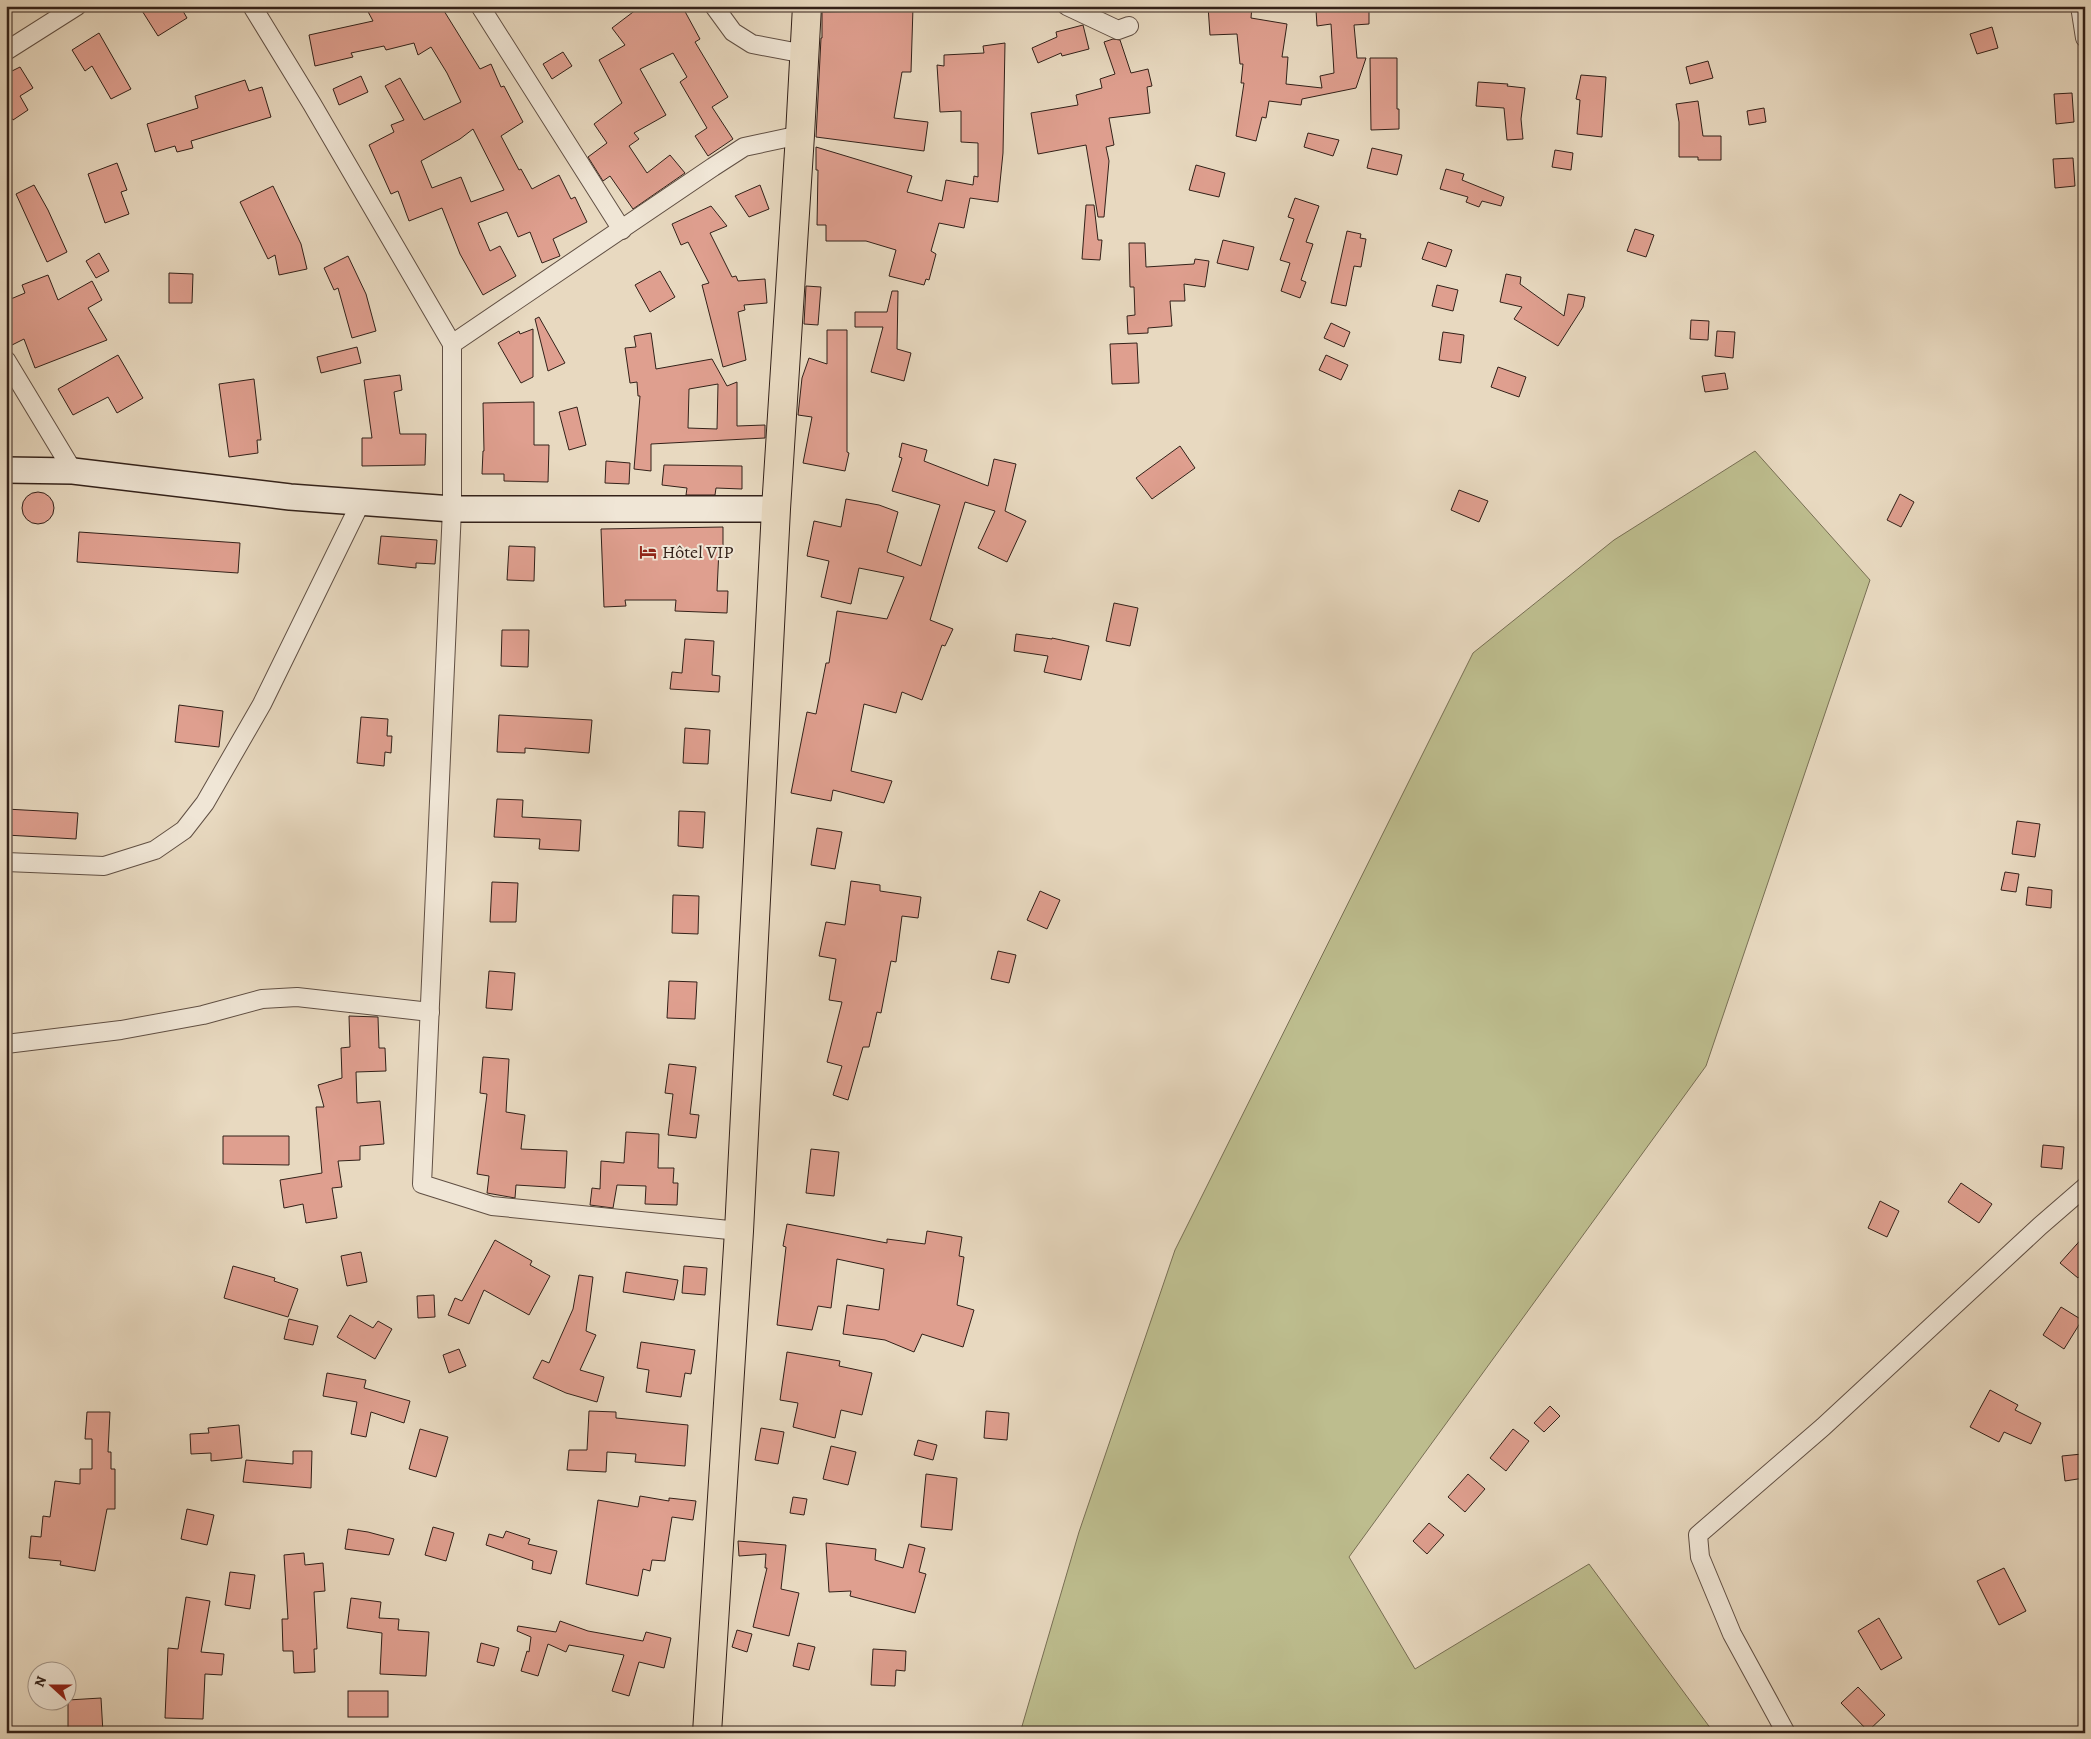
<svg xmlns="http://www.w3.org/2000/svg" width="2091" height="1739" font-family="Alegreya,serif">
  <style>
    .green { fill: #bdbd8e; stroke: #786f54 }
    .building { fill: #df9f8f; stroke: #332119; fill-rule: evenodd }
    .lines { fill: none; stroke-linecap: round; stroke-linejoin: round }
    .street-casing { stroke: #604f43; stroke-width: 20 }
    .secondary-casing { stroke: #332119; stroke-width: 28 }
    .highway-casing { stroke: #332119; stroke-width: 30 }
    .street { stroke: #f0e6d6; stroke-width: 18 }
    .secondary { stroke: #f0e6d6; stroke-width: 25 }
    .highway { stroke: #e8d9c0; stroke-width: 28 }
    .labels { text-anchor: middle; stroke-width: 4; stroke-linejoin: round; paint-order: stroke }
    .poi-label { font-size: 18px; fill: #332119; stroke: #f0e6d6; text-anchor: start }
  </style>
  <rect width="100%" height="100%" fill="#e8d9c0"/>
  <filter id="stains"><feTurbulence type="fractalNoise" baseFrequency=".004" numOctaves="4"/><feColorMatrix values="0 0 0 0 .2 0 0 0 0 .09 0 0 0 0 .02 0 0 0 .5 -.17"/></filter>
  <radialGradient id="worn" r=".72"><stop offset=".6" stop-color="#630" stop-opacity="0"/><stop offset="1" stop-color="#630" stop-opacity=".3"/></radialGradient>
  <path class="green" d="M1755,451L1870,580L1706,1066L1349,1557L1415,1669L1589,1564L1714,1733H1020L1079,1532L1175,1250L1473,653L1614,540Z"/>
  <g class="building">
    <path d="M139,6H180L187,18L158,36Z"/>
    <path d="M365,6H441L480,69L491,64L501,87L504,86L523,122L501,136L519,170L521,169L532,189L559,175L571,199L575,197L587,222L553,239L560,256L542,263L530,232L518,237L507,212L478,223L490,251L500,246L516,276L483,295L460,254L442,208L409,221L398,191L391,194L369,145L394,132L391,125L404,120L385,86L400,78L424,120L461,102L447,73L431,47L418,55L414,43L386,50L384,46L351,53L353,57L315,66L309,35L373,21ZM473,129L504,190L471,202L461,177L432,188L421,161L460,139Z"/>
    <path d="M641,6H682L700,39L695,42L728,97L712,107L733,139L708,156L695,136L707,128L680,82L687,77L673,53L640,69L666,115L634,133L639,139L629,146L647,173L670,155L685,173L633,209L610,176L603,181L588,157L607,143L594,124L622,103L599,60L625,45L612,28Z"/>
    <path d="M1208,6H1252L1251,18L1287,24L1282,57H1288L1286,84L1322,88L1320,76L1334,73L1331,24L1317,26L1316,10L1345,6H1369V24L1354,25L1357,58H1366L1356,88L1302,99L1301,105L1269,101L1266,118L1262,117L1256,141L1236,136L1244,83H1241L1243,64H1240L1237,34L1210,35Z"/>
    <path d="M913,7L911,72H902L894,118L928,122L924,151L816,137L821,38H822V12L886,11V8Z"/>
    <path d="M1083,25L1089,49L1062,56L1061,53L1038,63L1032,48L1057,37L1056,32Z"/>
    <path d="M1992,27L1998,48L1977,54L1970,34Z"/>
    <path d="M99,33L131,89L111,99L92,66L85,71L72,50Z"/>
    <path d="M1113,39L1120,40L1131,73L1148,69L1152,86L1147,87L1150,113L1109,118L1114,145L1106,147L1109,161L1104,217H1098L1086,145L1038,154L1031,113L1078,105L1076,95L1102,88L1100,79L1115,74L1104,42Z"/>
    <path d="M1005,43L1003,153L998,202L970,198L964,228L939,223L931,251L936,254L929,280L926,279L924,285L889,276L896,250L866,241H826V225H817L818,170H816V147L912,176L907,192L942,201L946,180L973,185L974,176L978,177V143L961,142V111L940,112L937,65L944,66V55L984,53L983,46Z"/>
    <path d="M563,52L572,66L552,79L543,64Z"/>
    <path d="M1370,58H1397V109H1399V129L1371,130Z"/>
    <path d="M1708,61L1713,78L1690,84L1686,67Z"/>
    <path d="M20,67L33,88L20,96L28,110L13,120L6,110V74Z"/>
    <path d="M1581,75L1606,77L1602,137L1577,134L1580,100L1576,99Z"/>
    <path d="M361,76L368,92L339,105L333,89Z"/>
    <path d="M245,80L249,91L262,87L271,117L191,141L193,148L177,152L175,146L155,152L147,124L198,108L195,96Z"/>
    <path d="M1478,82L1508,84L1507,86L1525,88L1521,119L1523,139L1507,140L1504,108L1476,106Z"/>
    <path d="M2072,93L2074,122L2056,124L2054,94Z"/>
    <path d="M1698,101L1703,136H1721V160H1698V157H1679V122L1676,104Z"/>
    <path d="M1764,108L1766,122L1749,125L1747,111Z"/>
    <path d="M1308,133L1339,140L1333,156L1304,147Z"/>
    <path d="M1372,148L1402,155L1397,175L1367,168Z"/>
    <path d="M1555,150L1573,153L1571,170L1552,167Z"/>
    <path d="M2073,158L2075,186L2055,188L2053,159Z"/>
    <path d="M117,163L127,190L121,192L129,214L105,223L88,174Z"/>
    <path d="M1196,165L1225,173L1219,197L1189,190Z"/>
    <path d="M1446,169L1464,174L1462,180L1504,197L1501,206L1482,201L1479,207L1466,202L1468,197L1440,189Z"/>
    <path d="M34,185L48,210L67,252L47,262L16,194Z"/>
    <path d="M760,185L769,209L749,217L735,196Z"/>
    <path d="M273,186L301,244L307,269L279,275L275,255L268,259L240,202Z"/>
    <path d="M1295,198L1319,206L1306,242L1313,244L1301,280L1306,282L1300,298L1281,291L1290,263L1280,260L1294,219L1288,217Z"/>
    <path d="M1086,205H1094L1098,240H1102L1100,260L1082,259Z"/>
    <path d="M711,206L727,226L710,233L732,277L736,276L738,281L765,279L767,303L744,305L745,310L738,312L746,360L723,367L702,285L709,283L688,242L681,245L672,224Z"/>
    <path d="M1635,229L1654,235L1646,257L1627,251Z"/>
    <path d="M1347,231L1361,234L1360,238L1366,239L1361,267L1354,266L1346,306L1331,303Z"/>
    <path d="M1223,240L1254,247L1248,270L1217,263Z"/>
    <path d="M1428,242L1452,250L1446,267L1422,259Z"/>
    <path d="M1129,243H1145L1146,267L1194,264L1195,259L1209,261L1205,287L1184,284L1185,301H1170L1172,326L1148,328V333L1128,334L1127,316L1135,315L1134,287H1130Z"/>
    <path d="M99,253L109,271L96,278L86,261Z"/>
    <path d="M348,256L366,294L376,331L352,338L338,288L334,290L324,268Z"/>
    <path d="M660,271L675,297L650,312L635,285Z"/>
    <path d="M169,273L193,274L192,303H169Z"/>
    <path d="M1506,274L1521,277L1520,284L1564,316L1568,294L1585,297L1583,307L1558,346L1514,319L1522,307L1500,302Z"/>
    <path d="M48,275L58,300L92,281L102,300L88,308L107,340L35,368L24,339L12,345L6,333V301L25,293L22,285Z"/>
    <path d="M1437,285L1458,290L1453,311L1432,306Z"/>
    <path d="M806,286L821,287L818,325L804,324Z"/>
    <path d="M892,291H898L897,349L911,353L904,381L871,372L883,327H855V312H887Z"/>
    <path d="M539,317L565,363L548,371L535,319Z"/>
    <path d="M1691,320L1709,321L1708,340L1690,339Z"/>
    <path d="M1331,323L1350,332L1344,347L1324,338Z"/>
    <path d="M533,329V377L521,383L498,343L519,331L520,334Z"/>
    <path d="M827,330H847V452L849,453L845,471L803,463L812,417L798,415L802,378L809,358L827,364Z"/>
    <path d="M1717,331L1735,332L1733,358L1715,356Z"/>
    <path d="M1443,332L1464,335L1461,363L1439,360Z"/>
    <path d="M651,333L656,369L712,359L727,386L737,382V426L765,425V438L651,444V471L634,469L640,396H638L637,382L630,383L625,348L636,347L634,336ZM718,384L717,429L688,428L689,389Z"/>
    <path d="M1137,343L1139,383L1112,384L1110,344Z"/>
    <path d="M357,347L361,363L321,373L317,357Z"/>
    <path d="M118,355L143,398L117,413L108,397L73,415L58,389Z"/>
    <path d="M1326,355L1348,365L1341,380L1319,370Z"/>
    <path d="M1498,367L1526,377L1519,397L1491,387Z"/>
    <path d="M1725,373L1728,389L1705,392L1702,376Z"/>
    <path d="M400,375L402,390L394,392L400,434H426L425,465L362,466V438H372L364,380Z"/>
    <path d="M254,379L261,440H257L258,453L229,457L219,384Z"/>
    <path d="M534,402V445H549L548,482L504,481V474H482L483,451H484L483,403Z"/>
    <path d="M577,407L586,445L569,450L559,412Z"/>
    <path d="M902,443L927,450L924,461L988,486L994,459L1016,464L1005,511L1026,521L1007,562L978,548L995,511L965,502L930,620L953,629L945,646L942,645L922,700L902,692L896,713L864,704L851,771L892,781L884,803L833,790L831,801L791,793L807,712L816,714L826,663H829L837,611L887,619L904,577L859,568L851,604L821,597L829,561L807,556L814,521L841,527L846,499L879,505L898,512L887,552L921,566L940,505L892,491L902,458L899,457Z"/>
    <path d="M1180,446L1195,468L1152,499L1136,478Z"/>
    <path d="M606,461L630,463L629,484L605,483Z"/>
    <path d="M664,465L742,466V489L716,488L715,495H686L687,488L662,485Z"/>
    <path d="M1459,490L1488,501L1479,522L1451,510Z"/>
    <circle cx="38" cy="508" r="16"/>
    <path d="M1900,494L1914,502L1901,527L1887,520Z"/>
    <path d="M723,527V549H719L717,591H728L727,613L675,611L676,600H625L626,606L604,607L601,529Z"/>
    <path d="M79,532L240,543L238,573L77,562Z"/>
    <path d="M381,536L437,540L435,564L416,563V568L378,564Z"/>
    <path d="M509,546L535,547L534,581L507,580Z"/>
    <path d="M1114,603L1138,608L1130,646L1106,641Z"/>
    <path d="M502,630H529L528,667L501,666Z"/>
    <path d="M1016,634L1052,639V638L1089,646L1081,680L1044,672L1048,656L1014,651Z"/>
    <path d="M685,639L714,641L712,675L720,676L719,692L670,689L672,672L682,673Z"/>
    <path d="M179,705L223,711L219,747L175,742Z"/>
    <path d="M499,715L592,720L589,753L525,748V753L497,752Z"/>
    <path d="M361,717L388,719L387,736H392L391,753L385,752L384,766L357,763Z"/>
    <path d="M685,728L710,730L708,764L683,763Z"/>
    <path d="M497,799L523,800L522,817L581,820L579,851L539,849L540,839L494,837Z"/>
    <path d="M6,809L78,813L76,839L6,835Z"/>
    <path d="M679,811L705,812L703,848L678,846Z"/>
    <path d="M2017,821L2040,824L2035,857L2012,854Z"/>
    <path d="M817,828L842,832L835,869L811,865Z"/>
    <path d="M2005,872L2019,874L2016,892L2001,890Z"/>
    <path d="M851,881L880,885V891L921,897L918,918L902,916L896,962L891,961L881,1013L877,1012L869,1047H863L848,1100L833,1095L842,1066L827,1062L842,1002L829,1000L836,959L819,956L826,922L845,925Z"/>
    <path d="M492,882L518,883L516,922H490Z"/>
    <path d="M2028,887L2052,890L2051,908L2026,905Z"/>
    <path d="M1040,891L1060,900L1047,929L1027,920Z"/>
    <path d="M673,895L699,896L698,934L672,933Z"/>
    <path d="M998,951L1016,955L1009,983L991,979Z"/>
    <path d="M489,971L515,973L512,1010L486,1008Z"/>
    <path d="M669,981L697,982L695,1019L667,1018Z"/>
    <path d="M349,1016L378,1017L379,1048H385L386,1071L356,1072L357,1103L380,1101L384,1144L360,1146V1160L338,1161L342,1187L332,1188L337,1218L306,1223L303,1204L284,1208L280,1180L322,1173L316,1107H324L318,1085L342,1078L341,1048L350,1047Z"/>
    <path d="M483,1057L509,1059L506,1112L525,1115L521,1149L567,1151L565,1188L516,1185L515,1198L487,1193L489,1176L477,1174L487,1094L480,1093Z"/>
    <path d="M669,1064L696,1067L690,1114L699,1115L696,1138L668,1135L673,1094L665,1093Z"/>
    <path d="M626,1132L659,1134L658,1168H674L673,1183H678L677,1205L645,1204L646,1186L617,1185L613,1208L590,1205L592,1188L600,1189L601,1161L624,1163Z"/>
    <path d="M223,1136H289V1165L223,1164Z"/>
    <path d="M2043,1145L2064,1147L2062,1169L2041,1167Z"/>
    <path d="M811,1149L839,1152L834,1196L806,1193Z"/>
    <path d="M1961,1183L1992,1204L1979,1223L1948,1202Z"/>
    <path d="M1880,1201L1899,1211L1887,1237L1868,1228Z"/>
    <path d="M787,1224L887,1243V1239L925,1244L927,1231L962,1237L959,1256L964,1257L957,1305L974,1310L963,1347L922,1334L914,1352L885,1340L843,1334L847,1305L879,1310L884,1269L837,1259L831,1308L818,1306L812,1330L777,1325L786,1247L783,1246Z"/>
    <path d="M2085,1235V1270L2078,1278L2060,1263Z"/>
    <path d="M495,1240L532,1261L530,1265L550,1276L529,1315L484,1290L469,1324L448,1315L455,1298L462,1301Z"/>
    <path d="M361,1252L367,1282L347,1286L341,1256Z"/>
    <path d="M233,1266L275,1278L274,1281L298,1289L288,1317L224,1298Z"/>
    <path d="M684,1266L707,1268L705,1295L682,1293Z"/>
    <path d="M626,1272L678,1280L674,1300L623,1292Z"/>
    <path d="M579,1275L593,1277L586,1331L596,1335L580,1370L604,1377L597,1402L566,1393L533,1378L542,1360L549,1363L573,1309Z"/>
    <path d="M434,1295L435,1317L418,1318L417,1296Z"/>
    <path d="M2061,1307L2082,1320L2064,1349L2043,1335Z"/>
    <path d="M350,1315L373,1328L378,1321L392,1329L375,1359L337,1337Z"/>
    <path d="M289,1319L318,1326L313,1345L284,1339Z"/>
    <path d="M641,1342L695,1350L691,1374L685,1373L681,1397L646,1392L649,1370L637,1368Z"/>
    <path d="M459,1349L466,1366L449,1373L443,1355Z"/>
    <path d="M787,1352L840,1361L839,1366L872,1373L862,1415L841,1410L835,1438L793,1427L798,1403L780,1400Z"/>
    <path d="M327,1373L366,1380L364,1388L410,1401L404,1423L371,1412L366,1437L351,1434L357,1402L323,1396Z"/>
    <path d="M1990,1390L2018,1405L2015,1410L2041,1423L2031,1444L2004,1432L1999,1442L1970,1427Z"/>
    <path d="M1550,1406L1560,1416L1544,1432L1534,1423Z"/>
    <path d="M589,1411L616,1412V1418L688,1425L685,1466L635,1462L636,1454L607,1452L606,1472L567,1470L569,1450H587Z"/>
    <path d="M986,1411L1009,1413L1007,1440L984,1438Z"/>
    <path d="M87,1412H110L108,1452H111V1469H115V1509H107L95,1571L60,1565L61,1561L29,1558L31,1536L41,1537L43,1516L50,1517L55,1481L80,1484V1469H92V1439H85Z"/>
    <path d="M239,1425L242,1458L211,1461V1453L191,1454L190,1434L209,1433L208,1428Z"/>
    <path d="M761,1428L784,1432L778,1464L755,1460Z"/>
    <path d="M420,1429L448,1437L436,1477L409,1469Z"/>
    <path d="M1513,1429L1529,1441L1506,1471L1490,1458Z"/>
    <path d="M918,1440L937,1445L933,1460L914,1455Z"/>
    <path d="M831,1446L856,1452L848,1485L823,1479Z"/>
    <path d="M293,1451H312L311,1488L243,1482L246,1460L293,1464Z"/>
    <path d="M2082,1454L2084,1478L2065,1481L2062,1456Z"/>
    <path d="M926,1474L957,1478L952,1530L921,1527Z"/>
    <path d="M1468,1474L1485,1489L1465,1512L1448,1497Z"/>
    <path d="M640,1496L669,1501V1498L696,1501L693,1520L672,1517L665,1561L652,1560L650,1571L643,1569L638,1596L586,1584L598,1500L638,1507Z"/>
    <path d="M793,1497L807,1499L804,1515L790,1513Z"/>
    <path d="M187,1509L214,1515L207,1545L181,1539Z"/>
    <path d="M1429,1523L1444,1535L1427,1554L1413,1541Z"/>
    <path d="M433,1527L454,1533L446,1561L425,1555Z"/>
    <path d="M348,1529L368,1532L394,1539L389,1555L345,1549Z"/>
    <path d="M506,1531L530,1539L528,1544L557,1551L551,1574L532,1569L533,1561L486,1545L489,1534L503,1538Z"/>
    <path d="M738,1541L786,1545L781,1589L799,1593L789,1636L753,1627L767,1568H765L766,1554L739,1556Z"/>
    <path d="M826,1543L876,1549L875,1560L903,1568L909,1544L925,1548L919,1572L926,1574L915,1613L850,1596L851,1591L829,1592Z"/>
    <path d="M304,1553L305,1565L323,1563L325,1591L314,1592L317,1649H314L315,1672L294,1673L293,1651H283L282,1619H288L284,1555Z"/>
    <path d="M2004,1568L2026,1611L1999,1625L1977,1581Z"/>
    <path d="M230,1572L255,1575L250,1609L225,1605Z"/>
    <path d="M186,1597L210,1601L201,1652L224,1654L222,1675L205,1674L203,1719L165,1718L168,1648L178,1649Z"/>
    <path d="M351,1598L381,1602L379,1618L399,1619L398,1630L429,1632L426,1676L380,1674L382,1633L347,1628Z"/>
    <path d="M1879,1618L1902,1658L1881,1670L1858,1631Z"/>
    <path d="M560,1621L588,1631L643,1641L646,1632L671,1638L664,1668L639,1662L629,1696L612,1691L624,1655L569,1645L566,1652L548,1644L538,1676L521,1671L527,1651L529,1652L531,1637L517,1631L518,1626L556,1632Z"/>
    <path d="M737,1630L752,1634L747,1652L732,1647Z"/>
    <path d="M481,1643L499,1648L494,1666L477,1662Z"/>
    <path d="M798,1643L815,1647L809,1670L793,1666Z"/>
    <path d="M873,1649L906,1651L905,1671L896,1670L895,1686L871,1685Z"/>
    <path d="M1858,1687L1885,1715L1868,1731L1841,1703Z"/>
    <rect x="348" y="1691" width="40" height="26"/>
    <path d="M101,1698L103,1733H68V1700Z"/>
  </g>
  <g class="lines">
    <g class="street-casing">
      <g id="street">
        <path d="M252,6L312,104L452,344V509L422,1184L492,1206L739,1231"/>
        <path d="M480,6L622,230"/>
        <path d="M714,6L733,32L752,44L805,54"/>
        <path d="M1067,6L1118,30L1129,26"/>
        <path d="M2080,6L2085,38"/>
        <path d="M6,51L77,6"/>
        <path d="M452,344L713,167L744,147L800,135"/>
        <path d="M6,360L73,471"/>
        <path d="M6,862L104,866L155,850L184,830L205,803L262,704L361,502"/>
        <path d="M6,1044L121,1030L203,1015L262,999L297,997L430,1012"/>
        <path d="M1786,1733L1732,1634L1700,1557L1698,1535L1823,1427L2040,1226L2085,1187"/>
      </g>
    </g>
    <g class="secondary-casing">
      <path id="secondary" d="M6,470L73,471L290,497L452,509H776"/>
    </g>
    <g class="highway-casing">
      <path id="highway" d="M707,1733L739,1231L776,509L800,135L807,6"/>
    </g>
    <use href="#street" class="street"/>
    <use href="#secondary" class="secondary"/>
    <use href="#highway" class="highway"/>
  </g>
  <defs>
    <g id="hotel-bare" transform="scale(1.35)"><path d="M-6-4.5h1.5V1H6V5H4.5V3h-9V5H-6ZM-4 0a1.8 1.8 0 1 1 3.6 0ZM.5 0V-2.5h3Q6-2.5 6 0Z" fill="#8f2418" stroke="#f0e6d6" stroke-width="2.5" paint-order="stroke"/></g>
  </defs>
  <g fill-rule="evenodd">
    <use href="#hotel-bare" x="648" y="552"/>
  </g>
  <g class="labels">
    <g class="poi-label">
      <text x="662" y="558">Hôtel VIP</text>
    </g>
  </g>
  <rect width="2091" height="1739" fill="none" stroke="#e8d9c0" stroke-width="25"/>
  <rect x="8" y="8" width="2076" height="1724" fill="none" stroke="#332119" stroke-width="2.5"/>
  <rect x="12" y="12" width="2066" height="1714" fill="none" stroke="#332119"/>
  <g transform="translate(52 1686) rotate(291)"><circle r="24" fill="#f0e6d6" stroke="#a4978a"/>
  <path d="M0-4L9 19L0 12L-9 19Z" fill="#8f2418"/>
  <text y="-8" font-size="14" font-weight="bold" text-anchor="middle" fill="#332119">N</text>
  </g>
  <rect width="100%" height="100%" filter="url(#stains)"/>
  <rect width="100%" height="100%" fill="url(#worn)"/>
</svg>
